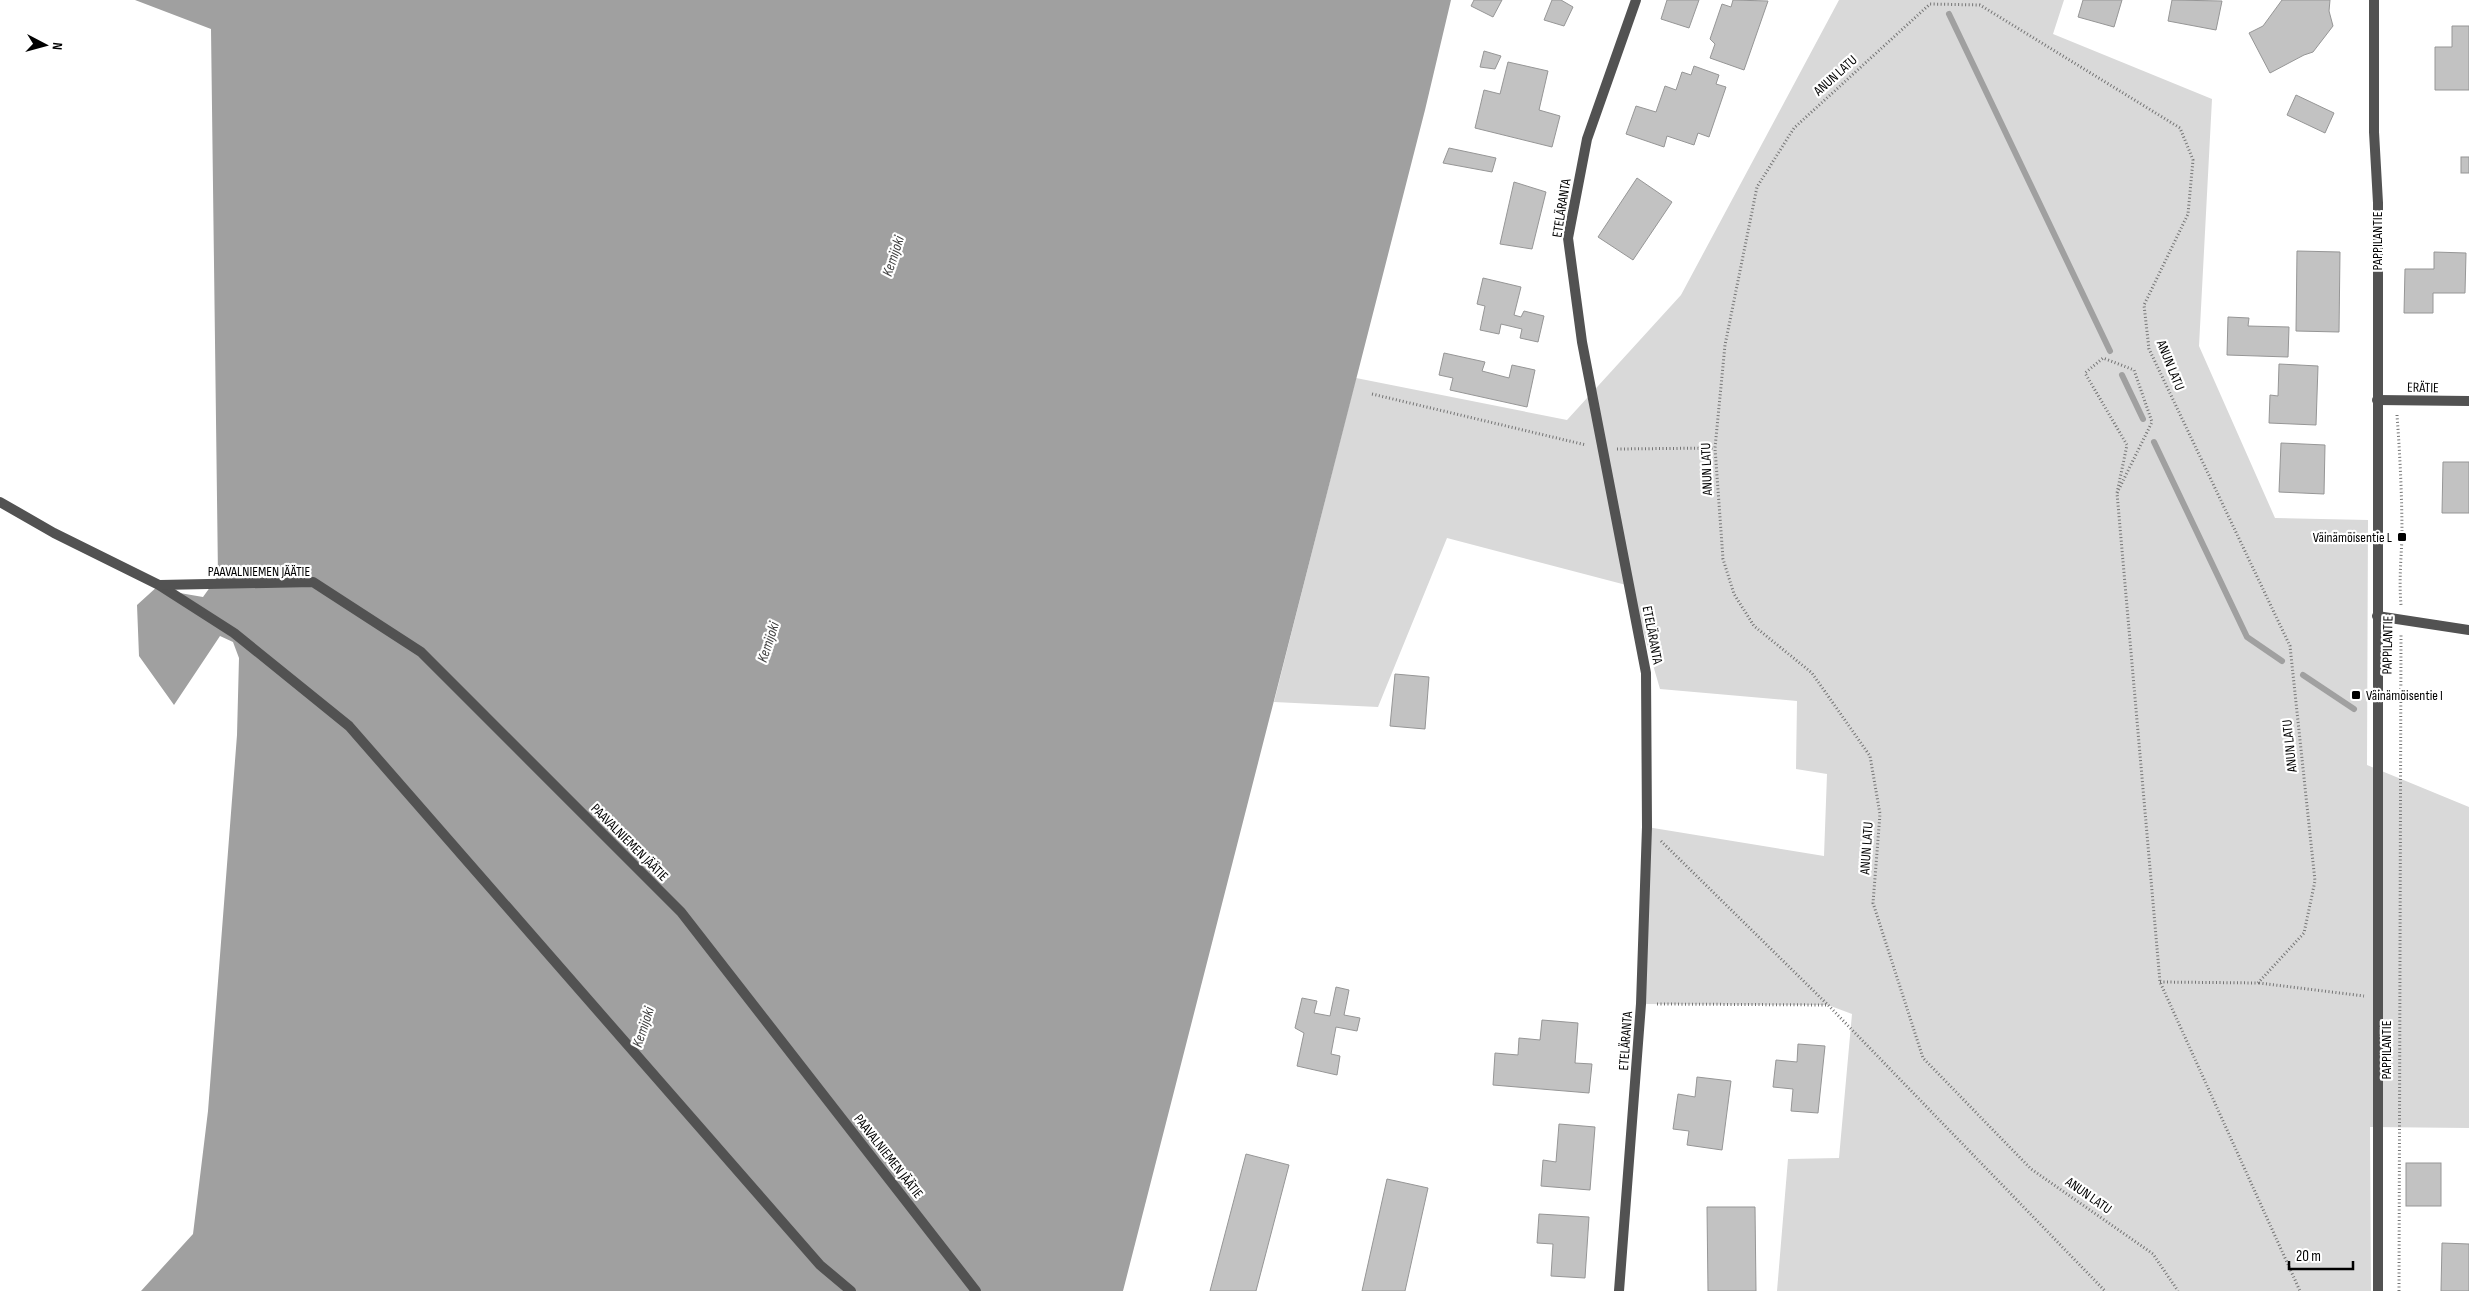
<svg xmlns="http://www.w3.org/2000/svg" width="2469" height="1291" font-family="'Sofia Sans Condensed',sans-serif">
  <style>
    .green { fill: #d9d9d9 }
    .water { fill: #a0a0a0 }
    .lines { fill: none; stroke-linecap: round; stroke-linejoin: round }
    .stream { stroke: #a0a0a0; stroke-width: 6 }
    .building { fill: #c2c2c2; stroke: #969696 }
    .path { stroke: #747474; stroke-width: 3; stroke-dasharray: 1 2.5; stroke-linecap: butt }
    .minor { stroke: #525252; stroke-width: 10 }
    .tertiary { stroke: #525252; stroke-width: 10 }
    .poi-dot { fill: #000; stroke: #fff; stroke-width: 2 }
    .labels { text-anchor: middle; stroke-width: 4.5; stroke-linejoin: round; paint-order: stroke }
    .street-label { font-size: 14px; fill: #000; stroke: #fff }
    .poi-label { font-size: 14px; fill: #000; stroke: #fff; text-anchor: end }
    .water-label { font-size: 15px; font-style: italic; fill: #414141; stroke: #fff }
  </style>
  <rect width="100%" height="100%" fill="#fff"/>
  <path class="green" d="M1839,0H2064L2053,34L2212,99L2199,346L2275,518L2368,520L2367,765L2469,807V1128L2370,1127L2371,1291H1777L1788,1159L1839,1158L1852,1014L1828,1005L1641,1004L1647,827L1824,856L1827,774L1796,769L1797,701L1660,689L1630,586L1447,538L1378,707L1274,702L1356,378L1567,420L1681,295Z"/>
  <path class="water" d="M135,0H1451L1425,110L1123,1291H141L193,1234L208,1111L237,735L239,658L233,642L220,636L174,705L139,656L137,605L159,585L174,592L203,597L218,576L211,29Z"/>
  <g class="lines">
    <g class="stream">
      <path d="M1949,14L2110,351"/>
      <path d="M2122,375L2143,419"/>
      <path d="M2154,442L2247,637L2282,661"/>
      <path d="M2303,675L2354,709"/>
    </g>
  </g>
  <g class="building">
    <path d="M1474,0H1502L1493,17L1471,6Z"/>
    <path d="M1552,0H1561L1573,7L1564,26L1544,20Z"/>
    <path d="M1667,0H1699L1689,28L1661,19Z"/>
    <path d="M1733,0L1768,1L1744,70L1710,58L1715,44L1710,39L1722,4L1731,7Z"/>
    <path d="M2083,0H2122L2114,27L2078,17Z"/>
    <path d="M2172,0L2222,1L2216,30L2168,21Z"/>
    <path d="M2282,0H2330L2329,11L2333,26L2313,52L2304,55L2270,73L2249,33L2263,26Z"/>
    <path d="M2452,26H2469V90H2435V47H2452Z"/>
    <path d="M1484,51L1501,56L1495,69L1480,67Z"/>
    <path d="M1508,62L1548,71L1539,110L1560,116L1552,147L1475,128L1484,90L1500,94Z"/>
    <path d="M1694,66L1719,75L1716,84L1726,87L1709,137L1698,133L1694,145L1667,136L1664,147L1626,134L1636,106L1656,112L1665,86L1676,90L1682,72L1691,75Z"/>
    <path d="M2296,95L2334,113L2325,133L2287,115Z"/>
    <path d="M1449,148L1496,158L1492,172L1443,163Z"/>
    <rect x="2461" y="157" width="8" height="16"/>
    <path d="M1637,178L1672,202L1633,260L1598,237Z"/>
    <path d="M1514,182L1546,192L1532,249L1500,244Z"/>
    <path d="M2297,251L2340,252L2339,332L2296,331Z"/>
    <path d="M2434,252L2466,253L2465,293H2433V313H2404L2405,269H2434Z"/>
    <path d="M1483,278L1521,287L1514,315L1521,317L1524,311L1544,316L1538,342L1520,338L1522,329L1501,324L1499,334L1480,330L1485,306L1477,304Z"/>
    <path d="M2228,317L2249,318L2248,326L2289,327L2288,357L2227,355Z"/>
    <path d="M1444,353L1485,362L1482,371L1509,378L1512,365L1535,370L1527,407L1450,390L1453,378L1439,375Z"/>
    <path d="M2279,364L2318,366L2316,425L2269,423L2270,395L2278,396Z"/>
    <path d="M2281,443L2325,445L2324,494L2279,492Z"/>
    <path d="M2443,462H2469V513H2442Z"/>
    <path d="M1395,674L1429,677L1425,729L1390,726Z"/>
    <path d="M1336,987L1349,990L1344,1015L1360,1018L1357,1031L1336,1027L1331,1054L1340,1056L1337,1075L1297,1066L1304,1033L1295,1028L1302,998L1317,1001L1314,1013L1330,1016Z"/>
    <path d="M1542,1020L1578,1023L1575,1063L1592,1064L1589,1093L1493,1085L1495,1053L1518,1055L1519,1038L1540,1040Z"/>
    <path d="M1798,1044L1825,1046L1818,1113L1791,1111L1793,1089L1773,1087L1776,1060L1797,1062Z"/>
    <path d="M1697,1077L1731,1081L1722,1150L1687,1145L1689,1131L1673,1129L1678,1094L1695,1097Z"/>
    <path d="M1559,1124L1595,1127L1590,1190L1541,1186L1543,1160L1556,1162Z"/>
    <path d="M1246,1154L1289,1165L1256,1291H1210Z"/>
    <rect x="2406" y="1163" width="35" height="43"/>
    <path d="M1387,1179L1428,1188L1405,1291H1362Z"/>
    <path d="M1707,1207H1755L1756,1291H1708Z"/>
    <path d="M1539,1214L1589,1217L1585,1278L1551,1276L1553,1244L1537,1243Z"/>
    <path d="M2442,1243L2469,1244V1291H2441Z"/>
  </g>
  <g class="lines">
    <g class="path">
      <path d="M1372,394L1586,445"/>
      <path d="M2397,415C2400,455 2402,496 2402,537C2401,560 2399,582 2401,605"/>
      <path d="M1617,449L1715,448"/>
      <path d="M2117,493L2152,422L2134,370L2103,358L2085,373L2127,445L2117,493L2160,982L2300,1291"/>
      <path d="M1661,841L1828,1005L2105,1291"/>
      <path d="M2160,982L2258,983L2304,933L2315,881L2290,646L2149,349L2144,305L2188,214L2193,160L2180,128L1980,5L1930,4L1794,128L1757,187L1725,345L1715,448L1723,559L1734,594L1754,626L1812,673L1870,756L1880,814L1873,903L1923,1058L2031,1169L2153,1254L2178,1291"/>
      <path d="M2259,983L2364,996"/>
      <path d="M1657,1004L1828,1005"/>
      <path d="M2399,1291L2401,634"/>
    </g>
    <g class="minor">
      <path d="M2377,400L2469,401"/>
      <path d="M0,502L54,533L159,585L234,633L349,726L820,1265L851,1291"/>
      <path d="M160,585L313,582L421,652L681,912L976,1291"/>
      <path d="M2377,616L2469,630"/>
      <path d="M1619,1291L1641,1004L1647,827L1646,673L1582,342L1568,238L1587,139L1636,0"/>
    </g>
    <path class="tertiary" d="M2374,0V132L2378,203V1291"/>
  </g>
  <g class="poi-dot">
    <rect x="2397" y="532" width="10" height="10" rx="2.5"/>
    <rect x="2351" y="690" width="10" height="10" rx="2.5"/>
  </g>
  <g class="labels">
    <g class="street-label">
      <text transform="translate(1835 75) rotate(-42)" y="5">ANUN LATU</text>
      <text transform="translate(1561 208) rotate(-81)" y="5">ETELÄRANTA</text>
      <text transform="translate(2377 241) rotate(-90)" y="5">PAPPILANTIE</text>
      <text transform="translate(2171 365) rotate(68)" y="5">ANUN LATU</text>
      <text transform="translate(2423 387) rotate(1)" y="5">ERÄTIE</text>
      <text transform="translate(1706 469) rotate(-92)" y="5">ANUN LATU</text>
      <text x="259" y="576">PAAVALNIEMEN JÄÄTIE</text>
      <text transform="translate(1653 635) rotate(79)" y="5">ETELÄRANTA</text>
      <text transform="translate(2387 645) rotate(-89)" y="5">PAPPILANTIE</text>
      <text transform="translate(2289 746) rotate(-96)" y="5">ANUN LATU</text>
      <text transform="translate(630 842) rotate(45)" y="5">PAAVALNIEMEN JÄÄTIE</text>
      <text transform="translate(1866 848) rotate(-86)" y="5">ANUN LATU</text>
      <text transform="translate(1625 1041) rotate(-86)" y="5">ETELÄRANTA</text>
      <text transform="translate(2386 1050) rotate(-90)" y="5">PAPPILANTIE</text>
      <text transform="translate(889 1156) rotate(52)" y="5">PAAVALNIEMEN JÄÄTIE</text>
      <text transform="translate(2089 1195) rotate(35)" y="5">ANUN LATU</text>
    </g>
    <g class="poi-label">
      <text x="2392" y="542">Väinämöisentie L</text>
      <text x="2366" y="700" text-anchor="start">Väinämöisentie I</text>
    </g>
    <g class="water-label">
      <text transform="translate(893 256) rotate(-72)" y="5">Kemijoki</text>
      <text transform="translate(768 642) rotate(-72)" y="5">Kemijoki</text>
      <text transform="translate(643 1027) rotate(-72)" y="5">Kemijoki</text>
    </g>
  </g>
  <g transform="translate(45 45) rotate(96)" stroke="#ffffff" stroke-width="4" paint-order="stroke">
  <path d="M0-4L9 19L0 12L-9 19Z" fill="#000000"/>
  <text y="-8" font-size="14" font-weight="bold" text-anchor="middle" fill="#000000">N</text>
  </g>
  <path d="M2289 1261v8h64v-8" fill="none" stroke="#000000" stroke-width="2.5"/>
  <text x="2296" y="1261" font-size="15" fill="#000000" stroke="#ffffff" stroke-width="4" paint-order="stroke">20 m</text>
</svg>
